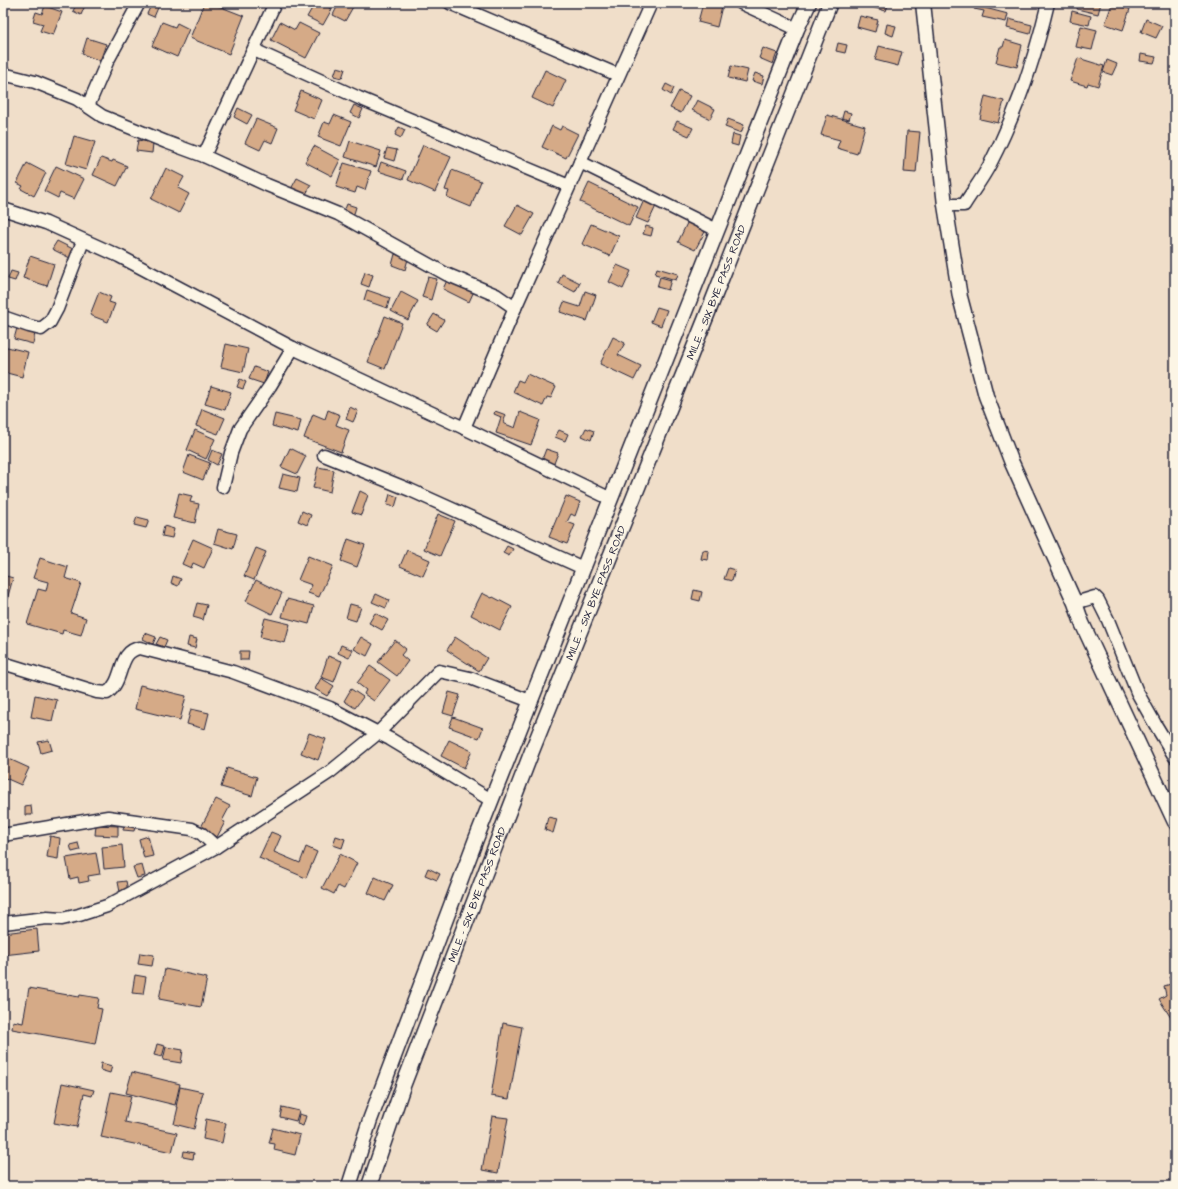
<svg xmlns="http://www.w3.org/2000/svg" width="1178" height="1189" font-family="'Architects Daughter',sans-serif">
  <style>
    .building { fill: #d5aa87; stroke: #22223b }
    .lines { fill: none; stroke-linecap: round; stroke-linejoin: round }
    .minor-casing { stroke: #22223b; stroke-width: 15 }
    .tertiary-casing { stroke: #22223b; stroke-width: 17 }
    .minor { stroke: #fcf5e5; stroke-width: 12 }
    .tertiary { stroke: #fcf5e5; stroke-width: 14 }
    .labels { text-anchor: middle; stroke-width: 3; stroke-linejoin: round; paint-order: stroke }
    .street-label { font-size: 11px; fill: #22223b; stroke: #fcf5e5 }
  </style>
  <rect width="100%" height="100%" fill="#f0dec9"/>
  <filter id="ink" filterUnits="userSpaceOnUse"><feTurbulence type="fractalNoise" baseFrequency=".025" numOctaves="2"/><feDisplacementMap in="SourceGraphic" scale="8" xChannelSelector="R" yChannelSelector="G"/><feConvolveMatrix kernelMatrix="1 2 1 2 8 2 1 2 1" color-interpolation-filters="sRGB"/></filter>
  <g filter="url(#ink)">
    <g class="building">
      <path d="M77,3H86L81,15L73,11Z"/>
      <path d="M152,3H160L154,17L147,14Z"/>
      <path d="M204,3H211L244,16L229,54L190,38Z"/>
      <path d="M315,3H321L332,9L323,25L307,17Z"/>
      <path d="M339,3H351L354,5L345,21L333,15Z"/>
      <path d="M703,3H711L722,6L717,27L698,22Z"/>
      <path d="M869,3H879L888,5L886,11L868,6Z"/>
      <path d="M976,3H987L985,8L1008,14L1006,22L982,17L984,11L974,9Z"/>
      <path d="M1078,3H1101L1098,14L1077,9Z"/>
      <path d="M1112,4L1130,9L1123,30L1105,24Z"/>
      <path d="M45,6L62,12L53,35L40,31L43,24L33,21L36,12L42,14Z"/>
      <path d="M1072,11L1091,16L1089,25L1070,21Z"/>
      <path d="M860,16L878,20L875,32L857,27Z"/>
      <path d="M1009,19L1032,25L1030,34L1007,28Z"/>
      <path d="M1146,19L1162,26L1156,38L1141,32Z"/>
      <path d="M162,22L175,27L177,23L189,29L177,57L152,46Z"/>
      <path d="M280,22L295,30L299,23L319,33L306,58L271,40Z"/>
      <path d="M887,24L896,26L893,36L885,33Z"/>
      <path d="M1081,26L1097,30L1092,50L1076,47Z"/>
      <path d="M87,38L106,44L100,61L82,54Z"/>
      <path d="M1005,40L1022,45L1017,67L996,62L1000,47H1003Z"/>
      <path d="M838,43L847,45L845,53L836,51Z"/>
      <path d="M879,46L902,52L898,66L875,60Z"/>
      <path d="M763,48L777,53L773,64L759,58Z"/>
      <path d="M1141,54L1156,57L1154,63L1140,61Z"/>
      <path d="M1078,58L1104,66L1098,86L1088,83L1087,86L1070,81Z"/>
      <path d="M1107,60L1117,64L1112,75L1103,72Z"/>
      <path d="M731,66L748,70L745,82L728,78Z"/>
      <path d="M337,67L345,69L342,78L334,76Z"/>
      <path d="M545,70L566,80L553,108L532,98Z"/>
      <path d="M755,73L764,76L762,84L752,81Z"/>
      <path d="M666,84L674,88L671,95L663,90Z"/>
      <path d="M301,91L322,100L314,119L293,110Z"/>
      <path d="M679,91L690,96L681,113L670,108Z"/>
      <path d="M985,96L1004,101L998,123L980,119Z"/>
      <path d="M697,100L715,109L710,119L692,110Z"/>
      <path d="M354,105L363,109L359,118L350,113Z"/>
      <path d="M238,108L252,115L247,124L234,117Z"/>
      <path d="M844,111L851,113L849,120L842,118Z"/>
      <path d="M334,115L351,122L341,146L318,137L324,122L330,124Z"/>
      <path d="M827,115L865,126L857,154L837,148L840,140L821,135Z"/>
      <path d="M256,119L278,128L272,143L265,140L260,150L245,143Z"/>
      <path d="M728,119L744,125L741,133L725,127Z"/>
      <path d="M677,121L693,128L689,136L673,129Z"/>
      <path d="M552,126L560,130L562,126L578,134L566,158L542,147Z"/>
      <path d="M399,127L405,130L401,138L395,135Z"/>
      <path d="M907,131L920,132L916,173L904,172Z"/>
      <path d="M733,134L740,136L738,146L731,144Z"/>
      <path d="M74,136L95,142L86,170L66,164Z"/>
      <path d="M138,140L153,143L152,153L136,151Z"/>
      <path d="M350,141L381,151L376,167L345,157Z"/>
      <path d="M423,145L451,157L435,192L408,180Z"/>
      <path d="M314,146L340,160L332,176L305,162Z"/>
      <path d="M387,148L397,150L394,161L384,158Z"/>
      <path d="M101,158L112,162L113,160L127,166L117,186L93,175Z"/>
      <path d="M381,162L406,171L403,179L378,171Z"/>
      <path d="M27,163L46,173L34,196L21,189L23,186L17,183Z"/>
      <path d="M344,163L371,171L365,190L357,187L355,193L336,187Z"/>
      <path d="M56,166L84,179L74,199L60,193L58,198L44,191Z"/>
      <path d="M166,168L184,177L178,188L189,194L179,213L151,199Z"/>
      <path d="M452,170L481,181L471,207L447,197L449,191L445,190Z"/>
      <path d="M297,178L311,185L305,196L291,189Z"/>
      <path d="M589,183L638,207L629,226L580,202Z"/>
      <path d="M644,200L656,206L648,223L636,218Z"/>
      <path d="M347,204L356,207L353,217L343,214Z"/>
      <path d="M517,205L534,214L522,235L505,226Z"/>
      <path d="M688,221L706,230L695,250L678,242Z"/>
      <path d="M591,224L619,236L610,256L582,244Z"/>
      <path d="M646,226L653,228L651,236L643,234Z"/>
      <path d="M57,241L77,251L72,259L52,249Z"/>
      <path d="M395,254L408,259L405,270L392,265Z"/>
      <path d="M30,256L54,264L47,286L23,278Z"/>
      <path d="M617,265L631,271L623,289L609,282Z"/>
      <path d="M657,268L678,274L676,280L655,274Z"/>
      <path d="M11,271L18,273L15,281L8,279Z"/>
      <path d="M365,272L373,275L369,287L361,284Z"/>
      <path d="M562,274L580,283L575,292L558,283Z"/>
      <path d="M428,277L437,279L431,300L422,297Z"/>
      <path d="M660,277L671,280L668,290L657,287Z"/>
      <path d="M448,278L474,291L469,302L443,289Z"/>
      <path d="M367,290L390,298L387,308L364,300Z"/>
      <path d="M585,291L596,295L587,321L560,312L564,302L580,307Z"/>
      <path d="M99,292L111,297L109,302L115,304L108,322L90,315Z"/>
      <path d="M401,292L418,301L408,320L391,311Z"/>
      <path d="M657,307L667,310L661,326L651,322Z"/>
      <path d="M434,314L444,320L437,331L427,325Z"/>
      <path d="M385,316L402,323L385,369L368,362Z"/>
      <path d="M17,328L35,333L33,344L14,339Z"/>
      <path d="M613,337L625,343L618,355L641,366L634,380L600,364Z"/>
      <path d="M226,344L248,349L243,372L221,367Z"/>
      <path d="M3,346L28,352L22,377L3,372Z"/>
      <path d="M254,367L268,372L264,384L249,379Z"/>
      <path d="M527,374L556,387L551,398L547,397L543,406L513,392L518,380L523,382Z"/>
      <path d="M240,379L246,382L243,389L237,387Z"/>
      <path d="M211,386L231,392L225,410L205,404Z"/>
      <path d="M350,407L358,411L353,422L346,419Z"/>
      <path d="M202,409L225,418L218,434L196,426Z"/>
      <path d="M328,410L340,415L336,425L349,430L341,452L304,438L313,414L325,419Z"/>
      <path d="M495,411L506,415L503,423L515,428L520,412L540,420L531,445L496,433L501,417L494,414Z"/>
      <path d="M275,414L301,420L298,433L272,426Z"/>
      <path d="M586,428L594,431L591,440L582,436Z"/>
      <path d="M195,430L215,439L206,459L187,450Z"/>
      <path d="M559,430L568,434L565,441L555,437Z"/>
      <path d="M290,448L306,456L297,474L281,467Z"/>
      <path d="M546,449L558,453L553,466L541,462Z"/>
      <path d="M212,450L222,454L217,465L208,460Z"/>
      <path d="M189,455L210,463L203,480L183,472Z"/>
      <path d="M318,467L334,470L330,492L313,488Z"/>
      <path d="M283,474L300,478L297,492L279,488Z"/>
      <path d="M360,491L368,495L361,515L352,512Z"/>
      <path d="M179,493L192,496L190,502L199,504L195,523L173,518Z"/>
      <path d="M390,494L398,497L395,507L387,505Z"/>
      <path d="M566,496L580,502L575,516L571,514L567,522L575,525L567,544L549,537Z"/>
      <path d="M302,511L311,515L307,525L298,521Z"/>
      <path d="M438,514L455,521L440,556L424,549Z"/>
      <path d="M137,517L149,520L146,528L134,525Z"/>
      <path d="M164,526L174,529L172,538L162,536Z"/>
      <path d="M218,529L237,534L233,549L214,543Z"/>
      <path d="M193,539L213,548L204,568L193,563L191,568L182,564Z"/>
      <path d="M348,539L365,545L357,567L341,561Z"/>
      <path d="M507,546L513,549L509,556L503,553Z"/>
      <path d="M256,548L266,552L254,580L244,576Z"/>
      <path d="M407,550L430,560L423,576L400,566Z"/>
      <path d="M703,550L709,551L708,560L701,559Z"/>
      <path d="M308,556L333,566L319,597L308,593L312,585L298,580Z"/>
      <path d="M40,558L68,567L65,578L81,583L71,613L86,618L81,635L63,630L62,634L27,624L38,589L46,591L48,582L33,578Z"/>
      <path d="M728,568L735,570L732,581L724,579Z"/>
      <path d="M3,575L13,578L3,614Z"/>
      <path d="M173,576L181,579L178,586L171,583Z"/>
      <path d="M256,580L282,593L272,614L246,601Z"/>
      <path d="M694,590L702,592L700,601L692,599Z"/>
      <path d="M482,593L492,598L493,597L512,607L500,630L471,615Z"/>
      <path d="M376,594L389,600L386,608L372,602Z"/>
      <path d="M287,599L314,606L309,624L282,617Z"/>
      <path d="M197,603L207,605L203,620L193,617Z"/>
      <path d="M350,604L361,607L356,621L346,618Z"/>
      <path d="M375,613L388,620L382,630L369,623Z"/>
      <path d="M265,618L290,624L285,643L260,637Z"/>
      <path d="M145,633L156,637L153,644L143,639Z"/>
      <path d="M160,637L167,640L164,647L156,644Z"/>
      <path d="M189,637L197,639L195,648L187,646Z"/>
      <path d="M361,637L373,644L367,656L354,649Z"/>
      <path d="M455,637L487,658L479,671L447,650Z"/>
      <path d="M395,640L406,649L401,655L408,661L397,676L378,662Z"/>
      <path d="M341,645L353,650L349,658L338,653Z"/>
      <path d="M240,651H249L248,660H240Z"/>
      <path d="M328,656L342,661L334,682L321,677Z"/>
      <path d="M370,666L390,680L374,701L364,694L366,690L357,683Z"/>
      <path d="M321,678L334,686L327,696L315,689Z"/>
      <path d="M140,685L186,696L180,720L135,709Z"/>
      <path d="M351,689L363,697L355,708L344,701Z"/>
      <path d="M449,692L460,695L453,716L443,713Z"/>
      <path d="M35,695L57,700L52,721L31,717Z"/>
      <path d="M191,709L209,713L205,729L187,724Z"/>
      <path d="M453,717L483,728L479,738L449,727Z"/>
      <path d="M309,733L326,739L318,760L301,753Z"/>
      <path d="M49,740L52,750L41,753L38,742Z"/>
      <path d="M449,740L472,751L464,768L441,756Z"/>
      <path d="M7,758L29,768L21,785L3,777V768Z"/>
      <path d="M227,768L257,777L252,796L221,787Z"/>
      <path d="M216,799L230,806L222,821L225,822L217,837L200,829Z"/>
      <path d="M31,805L32,815H25V806Z"/>
      <path d="M548,817L557,819L553,833L545,830Z"/>
      <path d="M96,825L118,826V836L95,835Z"/>
      <path d="M124,825L135,827L134,831L123,830Z"/>
      <path d="M271,832L281,836L274,852L300,863L306,847L317,852L306,878L259,858Z"/>
      <path d="M50,836L60,838L58,859L47,857Z"/>
      <path d="M148,836L153,856L144,858L139,839Z"/>
      <path d="M336,836L345,839L342,848L333,845Z"/>
      <path d="M78,843L80,850L72,852L70,845Z"/>
      <path d="M122,845L124,867L104,869L102,847Z"/>
      <path d="M96,853L100,874L88,876L89,881L79,883L78,877L70,879L66,858Z"/>
      <path d="M340,854L357,863L344,889L338,886L334,894L322,888Z"/>
      <path d="M142,865L145,876L137,878L133,867Z"/>
      <path d="M428,868L440,874L437,880L425,875Z"/>
      <path d="M375,877L393,885L385,901L368,893Z"/>
      <path d="M126,881L128,891L120,892L118,882Z"/>
      <path d="M37,929L39,951L3,955V933Z"/>
      <path d="M140,953L154,955L152,966L138,964Z"/>
      <path d="M165,969L207,978L201,1007L159,999Z"/>
      <path d="M1175,973V1017L1171,1018L1159,999L1166,995L1164,986L1171,984L1169,977Z"/>
      <path d="M135,975L146,977L143,994L132,993Z"/>
      <path d="M29,988L79,997L80,995L99,998L97,1008L102,1009L95,1044L12,1029L13,1021L23,1023Z"/>
      <path d="M503,1023L522,1027L509,1099L491,1096Z"/>
      <path d="M157,1044L165,1046L162,1057L154,1055Z"/>
      <path d="M166,1047L183,1050L181,1063L163,1060Z"/>
      <path d="M101,1063L112,1066L110,1073L100,1070Z"/>
      <path d="M132,1072L180,1084L175,1105L126,1093Z"/>
      <path d="M62,1083L94,1090L92,1096L84,1094L77,1127L54,1123Z"/>
      <path d="M180,1087L203,1092L194,1129L174,1124L178,1107H176Z"/>
      <path d="M111,1092L131,1096L125,1122L177,1133L172,1152L101,1137Z"/>
      <path d="M282,1107L299,1111L296,1121L280,1117Z"/>
      <path d="M299,1114L306,1116L303,1126L297,1124Z"/>
      <path d="M492,1116L508,1118L498,1173L482,1170Z"/>
      <path d="M206,1119L226,1123L222,1143L203,1139Z"/>
      <path d="M273,1128L300,1135L295,1155L274,1150L275,1144L269,1143Z"/>
      <path d="M184,1151L194,1153L193,1159L183,1157Z"/>
    </g>
    <g class="lines">
      <g class="minor-casing">
        <g id="minor">
          <path d="M450,3L618,75"/>
          <path d="M741,3L797,29"/>
          <path d="M254,50L359,98L569,186"/>
          <path d="M3,74L35,82L77,99L102,116L166,142L204,156L267,185L338,214L446,274L496,295L515,308"/>
          <path d="M88,106L107,62L139,3"/>
          <path d="M204,156L275,3"/>
          <path d="M580,162L717,230"/>
          <path d="M945,205H964C972,192 983,178 990,164C1016,114 1035,58 1048,3"/>
          <path d="M3,209L46,223L119,256L293,348L464,428"/>
          <path d="M3,317L29,326L41,329L50,322L57,309L83,241"/>
          <path d="M324,455L410,490L583,568"/>
          <path d="M223,487L231,453L240,429L270,386L293,348"/>
          <path d="M611,499L464,428L515,308L651,3"/>
          <path d="M1075,603L1095,597L1098,600L1108,620L1137,692L1155,724L1175,757"/>
          <path d="M3,663L97,692L107,693C125,681 117,651 140,648L233,672L330,708L378,733L330,772L216,847L107,906L79,915L62,919L47,918L3,923"/>
          <path d="M491,800L390,739L378,733L439,671L470,678L530,701"/>
          <path d="M3,835L108,817L192,829L202,834L216,847"/>
        </g>
      </g>
      <g class="tertiary-casing">
        <g id="tertiary">
          <path d="M923,3L945,205L960,297L986,396L1012,463L1075,603L1082,623L1175,822"/>
          <path d="M349,1186L370,1120L476,839L797,29L809,3"/>
          <path id="s1" d="M369,1186L403,1086L532,751L707,315L830,3"/>
        </g>
      </g>
      <use href="#minor" class="minor"/>
      <use href="#tertiary" class="tertiary"/>
    </g>
  </g>
  <g class="labels">
    <g class="street-label">
      <text dy="4" stroke="none"><textPath href="#s1" startOffset="959">MILE - SIX BYE PASS ROAD</textPath></text>
      <text dy="4" stroke="none"><textPath href="#s1" startOffset="635">MILE - SIX BYE PASS ROAD</textPath></text>
      <text dy="4" stroke="none"><textPath href="#s1" startOffset="311">MILE - SIX BYE PASS ROAD</textPath></text>
    </g>
  </g>
  <rect width="1178" height="1189" fill="none" stroke="#fcf5e5" stroke-width="16"/>
  <rect x="8" y="8" width="1162" height="1173" fill="none" stroke="#22223b" stroke-width="1.5" filter="url(#ink)"/>
</svg>
